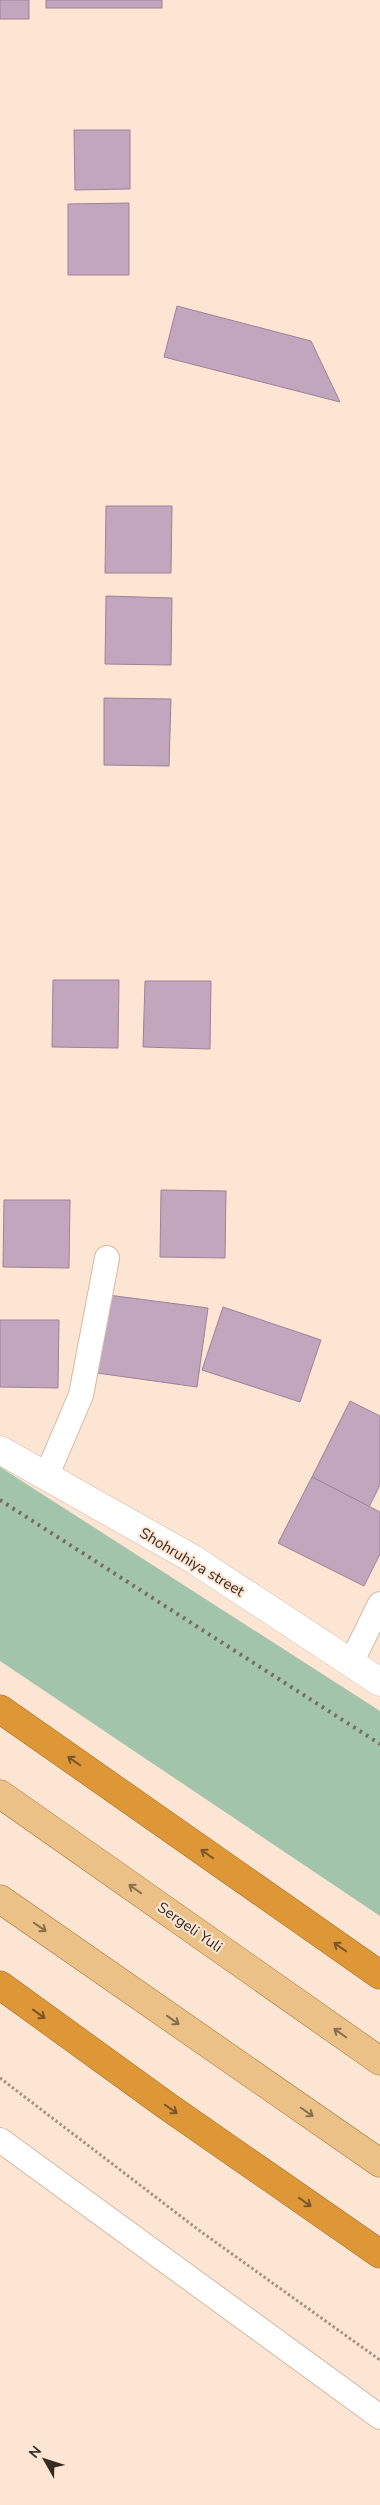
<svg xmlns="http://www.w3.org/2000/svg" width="380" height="2505" font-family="'Nunito Sans',sans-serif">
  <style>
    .green { fill: #a1c4aa }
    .building { fill: #c1a6be; stroke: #9c8399 }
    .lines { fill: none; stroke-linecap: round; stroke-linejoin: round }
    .lane-casing { stroke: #d5b9a3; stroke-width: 26 }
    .street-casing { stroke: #d5b9a3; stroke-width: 29 }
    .primary-casing { stroke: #a37130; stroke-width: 29 }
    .highway-casing { stroke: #a37130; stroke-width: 29 }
    .path { stroke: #a39183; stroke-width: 3; stroke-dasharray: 2.5 2.5; stroke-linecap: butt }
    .lane { stroke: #fff; stroke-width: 24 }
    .street { stroke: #fff; stroke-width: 28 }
    .primary { stroke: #ebc187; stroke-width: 28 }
    .highway { stroke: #dd9737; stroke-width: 28 }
    .rail { stroke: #78695d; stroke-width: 4; stroke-dasharray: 2.5 5; stroke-linecap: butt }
    .oneway { stroke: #79562a }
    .oneway2 { stroke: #876e4f }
    .labels { text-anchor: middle; stroke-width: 4; stroke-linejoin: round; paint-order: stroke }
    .street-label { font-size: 15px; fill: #362b22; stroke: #fde5d3 }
  </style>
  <rect width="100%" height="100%" fill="#fde5d3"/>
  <path class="green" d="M0,1467L380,1711V1916L0,1661Z"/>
  <g class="building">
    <rect x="0" y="0" width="29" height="19"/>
    <rect x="46" y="0" width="116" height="8"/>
    <path d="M74,130H130V189L75,190Z"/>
    <path d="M129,203V275H68V204Z"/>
    <path d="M177,306L311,341L340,402L164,357Z"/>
    <path d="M106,506H172L171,573H105Z"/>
    <path d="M106,596L172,598L171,665L105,664Z"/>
    <path d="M104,698L171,699L169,766L104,765Z"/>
    <path d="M53,980H119L118,1048L52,1047Z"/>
    <path d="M145,981H211L210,1049L143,1047Z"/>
    <path d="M161,1190L226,1191L225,1258L160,1257Z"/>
    <path d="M4,1200H70L69,1268L3,1267Z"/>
    <path d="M108,1295L208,1308L197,1387L97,1373Z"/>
    <path d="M223,1307L321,1340L300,1402L202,1370Z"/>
    <path d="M0,1320H59L58,1388L0,1387Z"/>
    <path d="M350,1401L380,1416V1485L369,1507L312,1477Z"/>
    <path d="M312,1477L380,1512V1554L364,1586L278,1543Z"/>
  </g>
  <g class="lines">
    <g class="lane-casing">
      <g id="lane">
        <path d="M46,1477L81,1395L107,1258"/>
        <path d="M351,1663L380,1604"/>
        <path d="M0,2140L380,2417"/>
      </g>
    </g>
    <g class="street-casing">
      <path id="street" d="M0,1450L193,1559L380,1682"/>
    </g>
    <g class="primary-casing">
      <g id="primary">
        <path d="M0,1794L380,2061"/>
        <path d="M0,1899L380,2163"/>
      </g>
    </g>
    <g class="highway-casing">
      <g id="highway">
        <path d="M0,1709L380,1975"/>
        <path d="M0,1985L167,2106L380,2254"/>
      </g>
    </g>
    <path class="path" d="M0,2078L200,2231L380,2360"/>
    <use href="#lane" class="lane"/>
    <use href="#street" class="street"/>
    <use href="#primary" class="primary"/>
    <use href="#highway" class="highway"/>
    <path class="rail" d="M0,1500L380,1744"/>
  </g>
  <defs><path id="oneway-shaft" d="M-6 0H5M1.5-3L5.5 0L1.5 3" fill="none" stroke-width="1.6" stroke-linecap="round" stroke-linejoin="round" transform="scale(1.25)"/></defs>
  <g class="oneway">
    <use href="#oneway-shaft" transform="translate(74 1761) rotate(-145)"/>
    <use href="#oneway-shaft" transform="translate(207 1854) rotate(-145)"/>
    <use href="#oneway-shaft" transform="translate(340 1947) rotate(-145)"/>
    <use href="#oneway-shaft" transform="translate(39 2014) rotate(36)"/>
    <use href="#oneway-shaft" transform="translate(171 2109) rotate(35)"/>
    <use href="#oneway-shaft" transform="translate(305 2202) rotate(35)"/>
  </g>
  <g class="oneway2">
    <use href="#oneway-shaft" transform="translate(135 1889) rotate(-145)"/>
    <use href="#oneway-shaft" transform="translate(40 1927) rotate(35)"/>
    <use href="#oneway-shaft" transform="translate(173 2020) rotate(35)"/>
    <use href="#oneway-shaft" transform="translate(340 2033) rotate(-145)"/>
    <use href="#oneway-shaft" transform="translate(307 2112) rotate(35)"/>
  </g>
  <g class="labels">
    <g class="street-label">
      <text transform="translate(192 1562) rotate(31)" y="5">Shohruhiya street</text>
      <text transform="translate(190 1927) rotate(35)" y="5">Sergeli Yuli</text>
    </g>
  </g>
  <g transform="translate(45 2460) rotate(309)" stroke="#fde5d3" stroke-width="4" paint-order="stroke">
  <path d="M0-4L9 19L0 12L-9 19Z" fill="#362b22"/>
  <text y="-8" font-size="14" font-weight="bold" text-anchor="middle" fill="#362b22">N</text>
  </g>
</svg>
